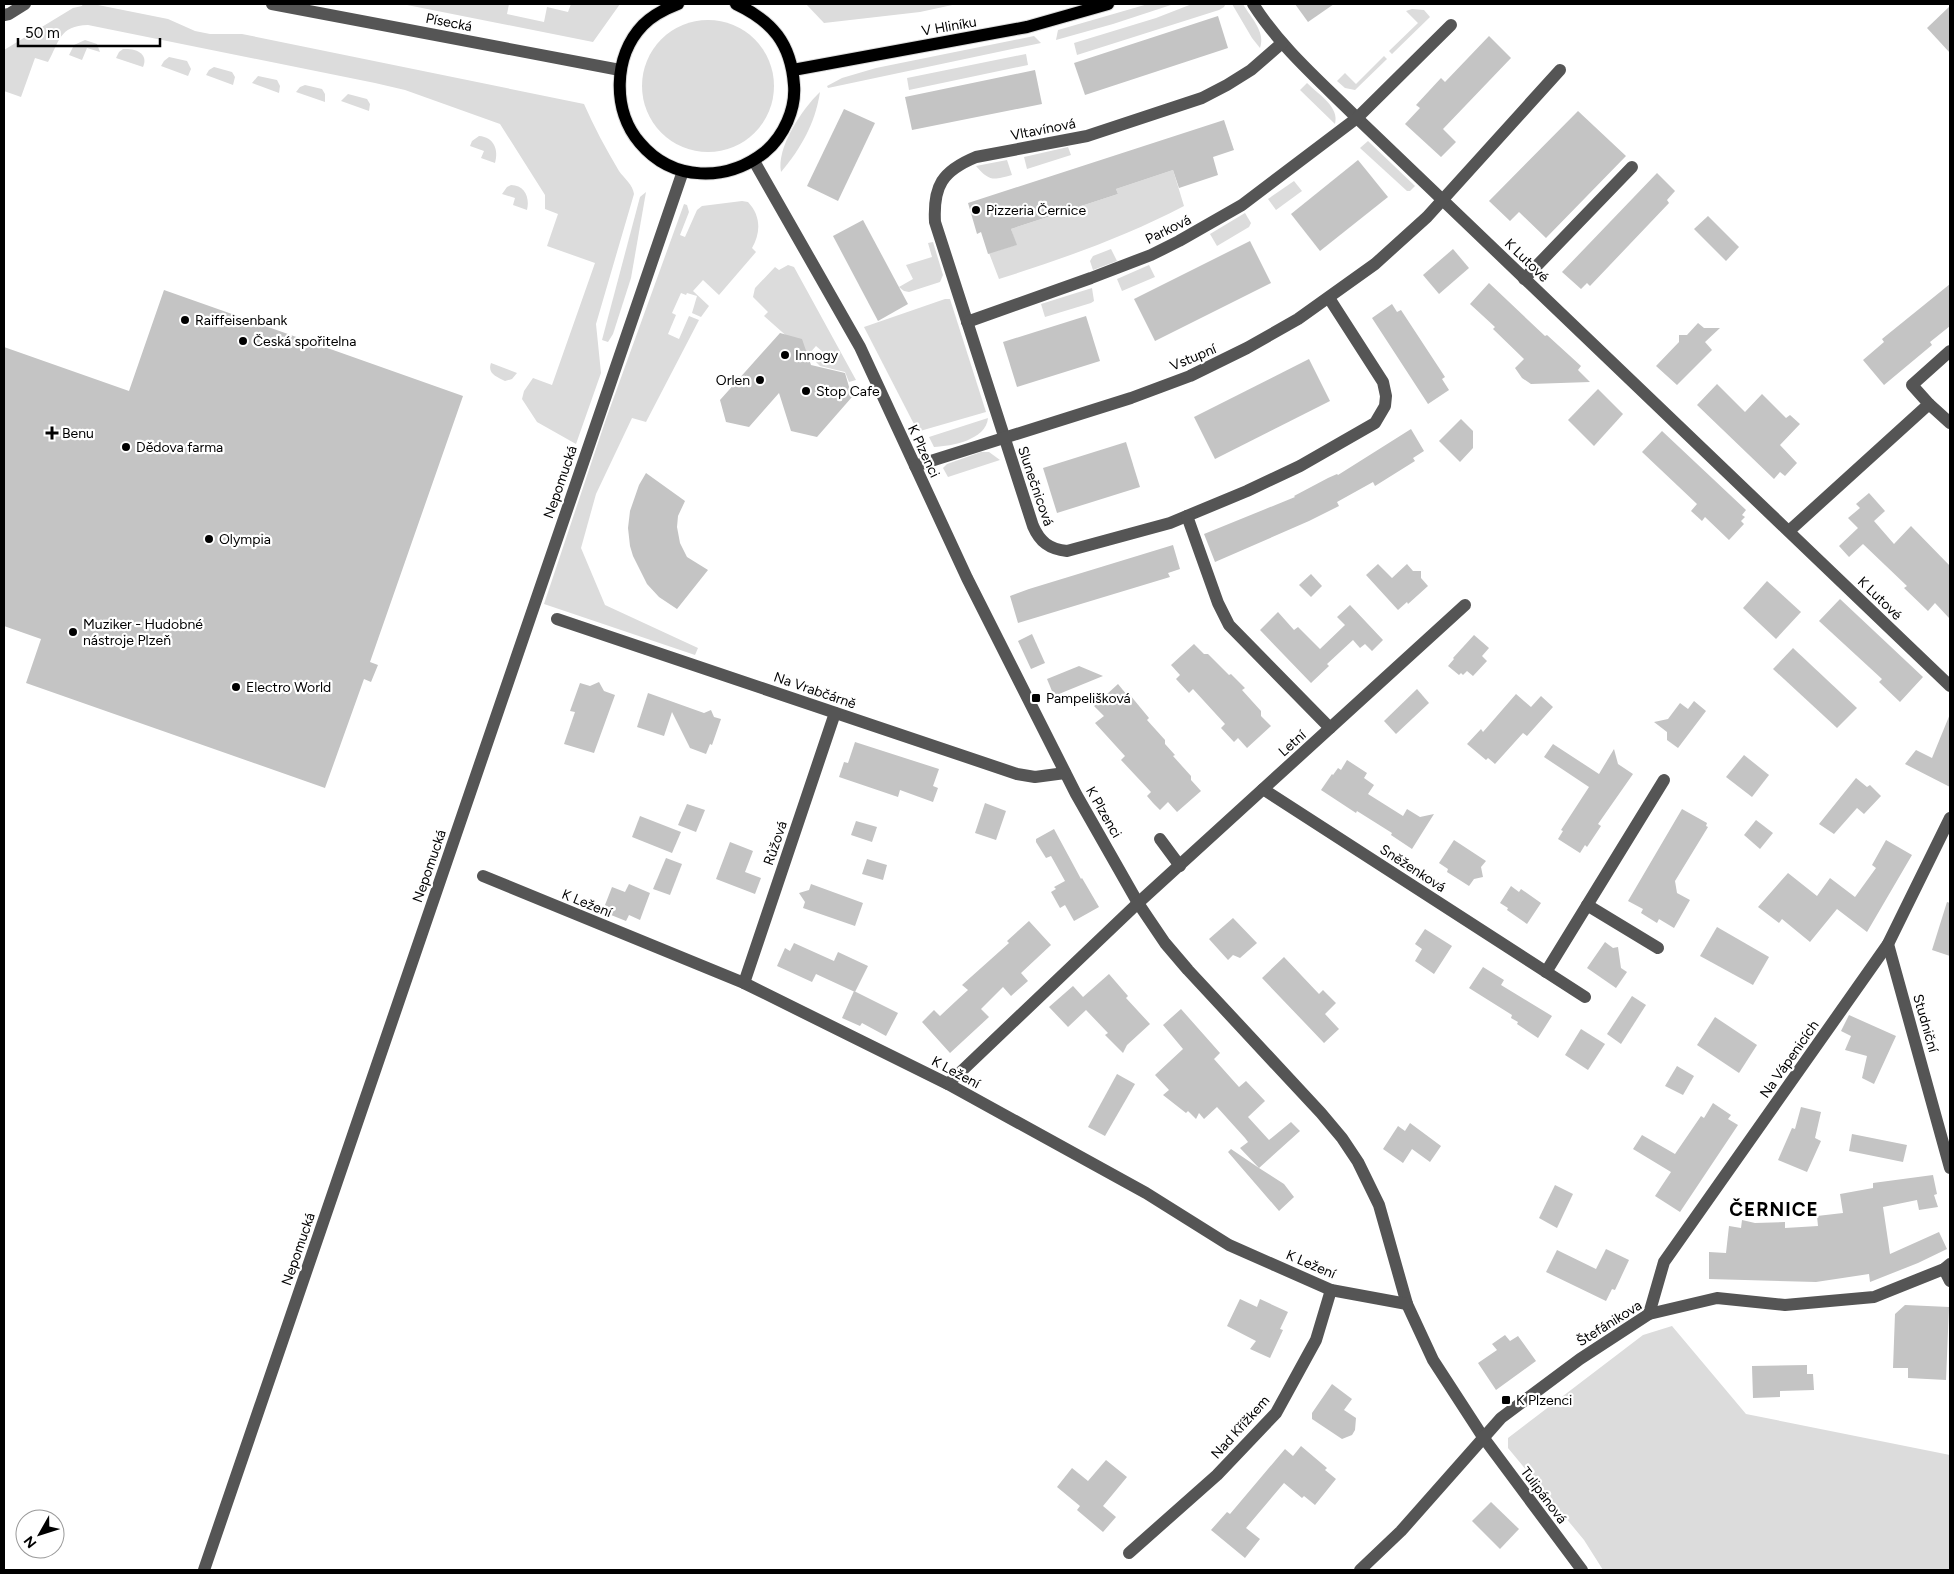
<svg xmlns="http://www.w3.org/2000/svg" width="1954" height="1574" font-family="Figtree,sans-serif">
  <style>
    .green { fill: #dcdcdc }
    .building { fill: #c4c4c4 }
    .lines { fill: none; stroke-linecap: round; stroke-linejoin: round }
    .major-casing { stroke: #dbdbdb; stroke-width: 14 }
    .minor { stroke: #555; stroke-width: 12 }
    .major { stroke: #000; stroke-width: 12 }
    .poi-dot { fill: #000; stroke: #fff; stroke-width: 2 }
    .labels { text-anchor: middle; stroke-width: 4.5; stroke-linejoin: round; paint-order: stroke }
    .street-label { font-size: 14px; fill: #000; stroke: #fff }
    .poi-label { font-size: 14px; fill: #000; stroke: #fff; text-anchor: start }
    .district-label { font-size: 19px; font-weight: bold; letter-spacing: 1px; fill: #000; stroke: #fff }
  </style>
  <rect width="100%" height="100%" fill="#fff"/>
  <g class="green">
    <path d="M83,4H93L168,19L195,31L210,34H242L584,104C594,127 606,149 619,171C624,178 633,185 634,194L596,324L601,373L576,444L537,422L522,399L524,391L533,378L552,385L595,263L547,246L558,214L545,209V195L500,124L405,90L375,83L88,25C59,26 60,41 48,62L35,58L21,97L4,91V50L73,8L82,6Z"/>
    <path d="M402,4H509L507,14L544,22L547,7L568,12L571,4H620L593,42Z"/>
    <path d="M806,4H957L920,12L824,23Z"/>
    <path d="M1148,4H1174L1113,24L1056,40L1058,30Z"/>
    <path d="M1192,4L1225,5L1224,7L1219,10L1077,55L1074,43L1156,18Z"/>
    <path d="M1232,4H1243C1251,18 1266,32 1260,48L1252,38Z"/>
    <path d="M1412,9L1424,10L1430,17L1392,54L1389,51L1418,23L1406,11Z"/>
    <circle cx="708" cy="86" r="66"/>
    <path d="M1034,36L1041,43L828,88L827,86L842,78L876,68Z"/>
    <path d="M85,40L97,44L100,52L87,48L82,60L69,55L74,45Z"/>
    <path d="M123,49C135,48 149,53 143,67L116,58L119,52Z"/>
    <path d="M1026,54L1028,65L909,90L907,78Z"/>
    <path d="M1384,56L1387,59L1355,90L1345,88L1337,81L1345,73L1356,84Z"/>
    <path d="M169,57L187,61L191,69L188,76L161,66L164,61Z"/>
    <path d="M214,67L232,72L235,77L233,85L206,75L209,70Z"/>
    <path d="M258,76L277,80L280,86L279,93L252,83Z"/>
    <path d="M1307,83C1318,94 1340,107 1335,124L1300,90Z"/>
    <path d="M305,85L322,89L325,94V102L296,92L300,87Z"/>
    <path d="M820,92C815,124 801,148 781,172C776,148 802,109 820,92Z"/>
    <path d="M348,94L367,99L370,104L369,111L341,101Z"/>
    <path d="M479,136C494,137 499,150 495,163L481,158L484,151L470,146L472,141Z"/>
    <path d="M1368,141L1415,186L1410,191H1407L1360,148Z"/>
    <path d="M1068,147L1071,155L1027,169L1024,157Z"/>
    <path d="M1007,160L1012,175C993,180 990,182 976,166Z"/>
    <path d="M1173,170L1184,206C1125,237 1062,259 999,279L989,253L1016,245L1011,229L1118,194L1116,189Z"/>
    <path d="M1294,181L1302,191L1276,210L1268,199Z"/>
    <path d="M511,185C525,185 530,198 527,210L513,205L515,198L502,194L507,187Z"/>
    <path d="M646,192L631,278L613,334L608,342L602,340L640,197Z"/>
    <path d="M742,201L748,202C761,216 761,232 752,248L756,252L719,295L703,280L693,291L709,306L701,317L692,313L697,296L687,293L686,295L681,293L672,313L676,315L668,334L679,339L689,316L699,320L646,422L632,418L596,494L581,548L605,605L698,648L695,655L544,604L606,419L684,204L687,205L689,212L680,235L685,237L697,210L702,206Z"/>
    <path d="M1245,213L1251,223L1249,227L1217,246L1210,234Z"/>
    <path d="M933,242L943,275L940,282L909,292L904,291L899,287L913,279L906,265L932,257L928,243Z"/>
    <path d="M1111,249L1117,261L1093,270L1090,261L1093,256Z"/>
    <path d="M788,265L794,267L856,380L849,382L845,372L820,366L816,362L824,353L816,346L808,355L764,316L768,312L753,297L755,288L775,267L779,270Z"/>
    <path d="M1149,265L1155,277L1122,291L1117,279Z"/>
    <path d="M1092,288L1094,301L1091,303L1045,317L1041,304Z"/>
    <path d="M945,299H950L986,412L920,431L917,430L864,327Z"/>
    <path d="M491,363L517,373L512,379L505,381C497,377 487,374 491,363Z"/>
    <path d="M988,418C986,440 952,446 934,447L929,437Z"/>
    <path d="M981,452H989L1000,460L948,477L943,468L947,464Z"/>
    <path d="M1672,1326L1746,1414L1950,1455V1570H1603L1584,1540L1508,1448V1438L1643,1335Z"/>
  </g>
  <g class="building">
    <path d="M1295,4H1334L1308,22Z"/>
    <path d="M1950,6V53L1927,28Z"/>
    <path d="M1218,16L1228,48L1085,95L1074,63Z"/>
    <path d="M1489,36L1511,58L1443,129L1456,142L1441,157L1405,124L1420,108L1416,105L1441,78L1445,82Z"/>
    <path d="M1035,70L1042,104L912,130L905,97Z"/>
    <path d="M844,109L875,123L838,201L807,186Z"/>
    <path d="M1578,111L1626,156L1546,238L1519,212L1510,221L1489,201Z"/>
    <path d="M1224,120L1234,150L1213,157L1218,175L1179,188L1173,170L1116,189L1118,194L1011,229L1017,245L988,254L981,232L977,234L968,203Z"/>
    <path d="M1358,160L1388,197L1320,251L1291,214Z"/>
    <path d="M1657,173L1675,191L1667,200L1669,203L1590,286L1587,283L1581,289L1562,272Z"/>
    <path d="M1708,216L1739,247L1726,261L1694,229Z"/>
    <path d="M863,220L908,304L878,321L833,236Z"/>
    <path d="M1250,241L1271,283L1155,341L1134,299Z"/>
    <path d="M1453,249L1469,268L1439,294L1423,275Z"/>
    <path d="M1489,283L1545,336L1547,335L1581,366L1578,370L1590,382L1531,384L1522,378L1515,368L1524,359L1493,329L1495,327L1470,304Z"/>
    <path d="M1950,284V326L1930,342L1932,345L1884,385L1863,360L1884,342L1882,339Z"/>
    <path d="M164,290L463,396L370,662L378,665L371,682L364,679L325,788L26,683L41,639L4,626V347L129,391Z"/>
    <path d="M1392,304L1397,312L1401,310L1445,377L1442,379L1449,390L1428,404L1372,318Z"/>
    <path d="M1086,316L1100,361L1017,387L1003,342Z"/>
    <path d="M1698,323L1704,328H1720L1705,342L1712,350L1677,385L1656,366L1679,342V335H1687Z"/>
    <path d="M780,333L802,339L811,365L845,373L852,397L817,437L791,431L779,393L749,427L726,422L720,400Z"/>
    <path d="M1309,359L1330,401L1215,459L1194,417Z"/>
    <path d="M1717,384L1745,412L1762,394L1786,418L1790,415L1800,424L1780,445L1797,463L1785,476L1780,472L1774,479L1697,405Z"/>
    <path d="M1598,389L1623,414L1594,446L1568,420Z"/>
    <path d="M1461,419L1473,431V448L1460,462L1439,441Z"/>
    <path d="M1411,429L1424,451L1413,458L1415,461L1375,486L1373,482L1337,502L1339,506L1309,521L1215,562L1204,534L1295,497L1294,496L1328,478L1337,474L1338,475Z"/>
    <path d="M1662,431L1746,510L1742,515L1745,517L1741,521L1744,524L1729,540L1705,517L1702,521L1691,511L1697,504L1642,452Z"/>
    <path d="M1126,442L1140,487L1057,513L1043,468Z"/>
    <path d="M646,473L685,501L678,516L677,527L680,543L687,557L708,570L677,609L659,597L647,584L633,556L630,546L628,528L630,511L639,485Z"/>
    <path d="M1869,493L1885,511L1874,521L1894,544L1911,526L1950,566V619L1935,603L1928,611L1904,588L1907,586L1863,544L1849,557L1839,546L1858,528L1848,518L1860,508L1856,504Z"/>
    <path d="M1173,545L1180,569L1168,573L1170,577L1018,623L1010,596L1029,589Z"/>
    <path d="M1378,564L1392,578L1407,564L1413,571H1421V578L1428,586L1408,604L1407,602L1398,610L1366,575Z"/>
    <path d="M1311,574L1322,586L1311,597L1299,585Z"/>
    <path d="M1767,581L1801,612L1776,639L1743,608Z"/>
    <path d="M1840,599L1923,677L1900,702L1879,682L1882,679L1819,621Z"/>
    <path d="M1350,605L1383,640L1372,651L1365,644L1360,648L1353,640L1327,664L1329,666L1311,683L1260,630L1278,612L1294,630L1298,627L1320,649L1345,625L1337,617Z"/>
    <path d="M1032,634L1045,663L1031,669L1018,641Z"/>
    <path d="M1474,635L1489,648L1482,656L1487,661L1473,676L1467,671L1463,675L1461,673L1459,675L1448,666L1454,659L1453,658Z"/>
    <path d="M1194,644L1204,654H1208L1229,675L1231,674L1245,688L1242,690L1261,711V716L1271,726L1247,748L1238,738L1234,742L1221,728L1225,724L1193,689L1189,693L1176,679L1180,675L1171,665Z"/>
    <path d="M1793,648L1857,708L1837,728L1773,669Z"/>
    <path d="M1079,666L1103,676L1054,696L1047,679Z"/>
    <path d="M599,682L604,691L615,695L594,753L564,744L575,712L570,711L580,683L590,686Z"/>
    <path d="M1118,684L1127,695H1130L1149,718L1147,720L1165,740V744L1175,755L1173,756L1191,776V780L1201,791L1177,812L1168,802L1160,810L1153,803L1147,796L1151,792L1121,760L1125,756L1095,723L1104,716L1094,706Z"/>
    <path d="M1417,689L1429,703L1396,734L1384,721Z"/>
    <path d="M648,693L704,713L711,710L714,717L721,719L712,745L710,744L706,754L690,748L672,712L664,736L637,727Z"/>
    <path d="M1516,694L1531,707L1541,696L1553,707L1527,736L1523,733L1495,764L1488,758L1486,760L1467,744L1481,729L1483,732Z"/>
    <path d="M1694,701L1706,711L1678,748L1667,740V732L1654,722L1668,719L1680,703L1688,709Z"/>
    <path d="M1950,714V787L1905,764L1916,750L1932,758Z"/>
    <path d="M855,742L939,769L933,786L938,788L933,802L900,790L898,797L839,777L844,762L848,763Z"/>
    <path d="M1553,744L1599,774L1614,749L1618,764L1633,774L1598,824L1601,826L1587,847L1585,845L1580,853L1558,839L1563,831L1561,830L1589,787L1544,757Z"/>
    <path d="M1744,755L1769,775L1752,797L1726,777Z"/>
    <path d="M1347,760L1367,773L1364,778L1374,785L1368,794L1403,816L1407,809L1420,817L1434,814L1412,849L1391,835L1392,833L1357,811L1356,813L1321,790L1332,774L1333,775L1338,768L1341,770Z"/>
    <path d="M1856,778L1867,787L1870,785L1881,796L1864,814L1857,808L1834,834L1819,824Z"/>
    <path d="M985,803L1006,811L996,840L975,833Z"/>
    <path d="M687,804L705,810L696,832L678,825Z"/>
    <path d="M1682,809L1707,823L1706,826L1708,827L1675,881L1677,893L1690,900L1674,928L1659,919L1657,923L1641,913L1643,909L1628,901Z"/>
    <path d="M640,816L681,832L672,853L632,837Z"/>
    <path d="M1756,820L1773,833L1760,849L1744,835Z"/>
    <path d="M856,821L877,827L872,842L851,835Z"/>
    <path d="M1054,829L1081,879L1082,878L1099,907L1074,921L1065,905L1060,908L1051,892L1056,889L1054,887L1065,881L1051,856L1046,858L1036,842V839Z"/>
    <path d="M1454,840L1486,861L1481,867L1483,877L1474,879L1469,886L1447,872L1448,869L1439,863Z"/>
    <path d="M1886,840L1912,855L1867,932L1837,909L1810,942L1782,919L1779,923L1758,907L1788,873L1817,896L1830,878L1855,897L1876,868L1872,865Z"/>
    <path d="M730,842L753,851L745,872L761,878L755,894L716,879Z"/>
    <path d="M666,858L682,864L670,895L653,889Z"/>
    <path d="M867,859L887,865L883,880L862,874Z"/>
    <path d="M629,884L650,893L640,920L629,915L626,921L611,915L613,909L605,905L612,887L625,892Z"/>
    <path d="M811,884L863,903L855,926L803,908L805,902L799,893L809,890Z"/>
    <path d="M1511,886L1519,892L1521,889L1541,903L1527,924L1507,910L1508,908L1500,903Z"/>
    <path d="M1947,902L1950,903V956L1932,950Z"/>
    <path d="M1233,918L1257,943L1240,958L1233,955L1228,960L1209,939Z"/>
    <path d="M1029,921L1051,945L1021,973L1028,981L1011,996L1003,987L981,1009L989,1017L950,1053L922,1022L934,1010L940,1016L956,1001L968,990L962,985L1009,943L1007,941Z"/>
    <path d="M1717,927L1769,957L1753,985L1700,956Z"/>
    <path d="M1425,929L1452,946L1434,974L1415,961L1422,949L1415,944Z"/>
    <path d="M1605,942L1613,948L1618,947L1621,968L1627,972L1616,988L1587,968Z"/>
    <path d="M794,943L834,961L838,952L868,966L855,992L816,974L812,982L777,966L785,948L790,951Z"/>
    <path d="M1284,957L1319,994L1323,990L1336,1003L1325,1014L1339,1029L1324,1043L1262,978Z"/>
    <path d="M1483,967L1504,980L1501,985L1552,1016L1538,1038L1517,1024L1518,1022L1511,1018L1512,1015L1469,988Z"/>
    <path d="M1109,974L1128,996L1126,998L1150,1024L1127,1045L1123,1053L1105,1035L1108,1033L1086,1010L1068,1027L1049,1007L1073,986L1083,997Z"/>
    <path d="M854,991L898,1013L886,1036L862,1023L860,1026L842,1018Z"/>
    <path d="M1632,996L1646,1005L1621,1044L1607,1034Z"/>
    <path d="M1181,1009L1220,1053L1214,1059L1239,1087L1246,1081L1265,1101L1248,1117L1269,1140L1291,1122L1300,1131L1259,1168L1284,1184L1294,1197L1279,1211L1228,1152L1231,1149L1259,1168L1240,1148L1248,1142L1245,1138L1217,1107L1204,1119L1199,1113L1196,1119L1188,1111L1186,1113L1163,1095L1169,1090L1155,1075L1183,1049L1163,1025Z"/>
    <path d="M1849,1015L1896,1036L1874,1084L1862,1078L1867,1056L1845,1050L1851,1036L1841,1031Z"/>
    <path d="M1715,1017L1757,1045L1739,1073L1697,1045Z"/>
    <path d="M1581,1029L1605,1044L1588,1070L1565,1055Z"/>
    <path d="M1677,1066L1694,1076L1683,1095L1665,1086Z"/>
    <path d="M1117,1074L1135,1084L1105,1136L1088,1127Z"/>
    <path d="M1713,1103L1731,1115L1728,1119L1738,1125L1680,1212L1655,1196L1671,1172L1633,1149L1642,1135L1675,1154L1701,1116L1704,1118Z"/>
    <path d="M1801,1107L1821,1112L1815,1138L1821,1141L1807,1172L1778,1160L1792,1128L1795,1129Z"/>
    <path d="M1410,1123L1441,1146L1430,1162L1412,1149L1403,1163L1383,1149L1398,1126L1405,1131Z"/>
    <path d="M1852,1134L1907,1145L1903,1162L1849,1151Z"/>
    <path d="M1933,1175L1937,1194L1934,1195L1938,1207L1919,1210L1917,1200L1883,1207L1890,1254L1939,1232L1947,1249L1918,1263L1870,1282L1869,1274L1816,1282L1709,1279V1252L1726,1253L1729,1226L1741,1228L1742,1220L1755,1223L1785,1222V1228L1818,1226L1817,1216L1843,1213L1840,1194L1873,1188V1183Z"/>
    <path d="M1555,1185L1573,1194L1557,1228L1539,1218Z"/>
    <path d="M1606,1249L1629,1260L1615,1290L1612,1289L1606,1301L1546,1272L1557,1250L1596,1269Z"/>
    <path d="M1240,1299L1257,1307L1260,1299L1288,1312L1280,1329L1283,1330L1270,1358L1250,1349L1256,1341L1227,1326Z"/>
    <path d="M1905,1305L1949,1307L1946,1380L1908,1378V1368H1893L1895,1314Z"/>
    <path d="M1505,1335L1510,1341L1518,1336L1536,1361L1496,1390L1478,1363L1497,1350L1492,1344Z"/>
    <path d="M1807,1365V1374H1813L1814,1390L1780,1391V1397L1753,1398L1752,1366Z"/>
    <path d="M1332,1384L1352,1399L1344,1410L1356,1418L1355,1430L1352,1435L1342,1439L1312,1419V1413Z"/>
    <path d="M1301,1446L1327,1468L1325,1470L1336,1479L1315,1505L1304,1496L1302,1498L1284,1483L1246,1528L1260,1539L1245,1558L1211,1530L1227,1512L1230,1514L1285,1449L1293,1456Z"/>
    <path d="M1106,1460L1127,1477L1103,1506L1116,1517L1103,1532L1077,1510L1080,1506L1057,1487L1072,1468L1088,1481Z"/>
    <path d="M1491,1502L1519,1529L1500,1549L1472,1521Z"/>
  </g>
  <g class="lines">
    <g class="major-casing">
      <g id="major">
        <path d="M678,4C665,9 653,15 643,25C613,56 612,111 640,143C673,182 727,182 765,152C784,136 796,109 794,85C791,43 772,21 736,4"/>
        <path d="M793,70L1027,27L1108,4"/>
      </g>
    </g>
    <g class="minor">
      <path d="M272,4L620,70"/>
      <path d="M1253,4C1281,48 1321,82 1357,118L1950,686"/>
      <path d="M4,15L9,14L25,4"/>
      <path d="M1282,43L1251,70L1227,85L1202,98L1087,136L976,157C942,171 933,186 935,222L1033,526C1040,542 1049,549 1067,551L1170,523L1247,491L1300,466L1375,423L1385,406L1386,396L1383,382L1329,298"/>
      <path d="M754,161L860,347L967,578L1076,794L1138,903L1165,943L1188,970L1321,1113L1342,1138L1358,1162L1379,1205L1407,1304L1433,1360L1483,1437L1582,1570"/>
      <path d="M1524,279L1632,167"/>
      <path d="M967,322L1091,278L1151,255L1179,241L1242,205L1357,118L1451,25"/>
      <path d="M1929,404L1950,423"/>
      <path d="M915,466L1131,398L1190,376L1247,348L1298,319L1375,264L1427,217L1560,70"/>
      <path d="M1187,516L1218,603L1229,625L1330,728"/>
      <path d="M1789,531L1929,404L1912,385L1950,351"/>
      <path d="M557,619L1017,774L1035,777L1065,773"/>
      <path d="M1263,789L1585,997"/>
      <path d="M1160,839L1180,866"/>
      <path d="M483,876L744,983L948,1084L1146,1193L1229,1245L1331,1290L1407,1304"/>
      <path d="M1587,905L1658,948"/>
      <path d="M1888,944L1950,1168"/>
      <path d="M1546,972L1664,780"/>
      <path d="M744,983L835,713"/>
      <path d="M948,1084L1138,903L1465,605"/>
      <path d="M1944,1269L1950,1281"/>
      <path d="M1649,1314L1664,1262L1888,944L1950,818"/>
      <path d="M1129,1553L1217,1475L1276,1413L1316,1340L1331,1290"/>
      <path d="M204,1570L683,171"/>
      <path d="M1360,1570L1401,1531L1501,1418L1580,1359L1649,1314L1717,1298L1785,1305L1874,1297L1944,1269L1950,1264"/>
    </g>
    <use href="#major" class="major"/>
  </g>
  <g class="poi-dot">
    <circle cx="976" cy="210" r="5"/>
    <circle cx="185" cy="320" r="5"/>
    <circle cx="243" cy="341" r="5"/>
    <circle cx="785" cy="355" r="5"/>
    <circle cx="760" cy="380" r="5"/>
    <circle cx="806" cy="391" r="5"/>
    <path d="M49.5 425.5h5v5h5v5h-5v5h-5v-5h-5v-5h5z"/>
    <circle cx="126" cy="447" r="5"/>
    <circle cx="209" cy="539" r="5"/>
    <circle cx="73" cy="632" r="5"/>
    <circle cx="236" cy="687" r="5"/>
    <rect x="1031" y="693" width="10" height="10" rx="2.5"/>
    <rect x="1501" y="1395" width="10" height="10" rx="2.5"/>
  </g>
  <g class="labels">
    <g class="street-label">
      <text transform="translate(449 22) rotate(11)" y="5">Písecká</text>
      <text transform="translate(949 26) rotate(-10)" y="5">V Hliníku</text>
      <text transform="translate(1043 129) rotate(-11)" y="5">Vltavínová</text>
      <text transform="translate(1168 229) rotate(-26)" y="5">Parková</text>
      <text transform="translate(1527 260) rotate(44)" y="5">K Lutové</text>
      <text transform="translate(1193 357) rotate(-23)" y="5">Vstupní</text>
      <text transform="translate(924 451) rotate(65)" y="5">K Plzenci</text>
      <text transform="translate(560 482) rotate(-71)" y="5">Nepomucká</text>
      <text transform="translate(1036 486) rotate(71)" y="5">Slunečnicová</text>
      <text transform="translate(1880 598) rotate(44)" y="5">K Lutové</text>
      <text transform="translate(815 690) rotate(19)" y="5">Na Vrabčárně</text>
      <text transform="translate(1292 743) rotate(-42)" y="5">Letní</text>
      <text transform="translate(1104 812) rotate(60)" y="5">K Plzenci</text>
      <text transform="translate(775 843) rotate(-71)" y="5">Růžová</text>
      <text transform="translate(429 866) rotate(-71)" y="5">Nepomucká</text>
      <text transform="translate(1413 868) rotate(33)" y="5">Sněženková</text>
      <text transform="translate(587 903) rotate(22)" y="5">K Ležení</text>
      <text transform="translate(1926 1023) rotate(74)" y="5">Studniční</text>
      <text transform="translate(1789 1059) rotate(-55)" y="5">Na Vápenicích</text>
      <text transform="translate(956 1072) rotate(28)" y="5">K Ležení</text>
      <text transform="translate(298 1249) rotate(-71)" y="5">Nepomucká</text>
      <text transform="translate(1311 1264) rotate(23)" y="5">K Ležení</text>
      <text transform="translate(1609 1323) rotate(-32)" y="5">Štefánikova</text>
      <text transform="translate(1240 1427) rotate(-48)" y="5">Nad Křížkem</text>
      <text transform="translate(1544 1495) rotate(53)" y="5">Tulipánová</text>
    </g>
    <g class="poi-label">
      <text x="986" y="215">Pizzeria Černice</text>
      <text x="195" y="325">Raiffeisenbank</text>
      <text x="253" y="346">Česká spořitelna</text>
      <text x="795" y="360">Innogy</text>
      <text x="750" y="385" text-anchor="end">Orlen</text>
      <text x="816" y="396">Stop Cafe</text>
      <text x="62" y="438">Benu</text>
      <text x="136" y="452">Dědova farma</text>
      <text x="219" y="544">Olympia</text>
      <text x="83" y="629">Muziker - Hudobné<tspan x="83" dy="16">nástroje Plzeň</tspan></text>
      <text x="246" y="692">Electro World</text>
      <text x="1046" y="703">Pampelišková</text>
      <text x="1516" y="1405">K Plzenci</text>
    </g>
    <g class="district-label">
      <text x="1774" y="1216">ČERNICE</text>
    </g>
  </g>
  <rect width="1954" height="1574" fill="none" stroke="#000000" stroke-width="10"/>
  <g transform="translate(40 1534) rotate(231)"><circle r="24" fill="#ffffff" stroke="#999999"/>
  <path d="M0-4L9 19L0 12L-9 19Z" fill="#000000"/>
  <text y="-8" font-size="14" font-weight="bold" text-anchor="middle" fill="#000000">N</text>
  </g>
  <path d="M18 38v8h142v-8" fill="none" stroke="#000000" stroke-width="2.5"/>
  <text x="25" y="38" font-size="15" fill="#000000" stroke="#ffffff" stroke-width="4" paint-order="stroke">50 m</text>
</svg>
